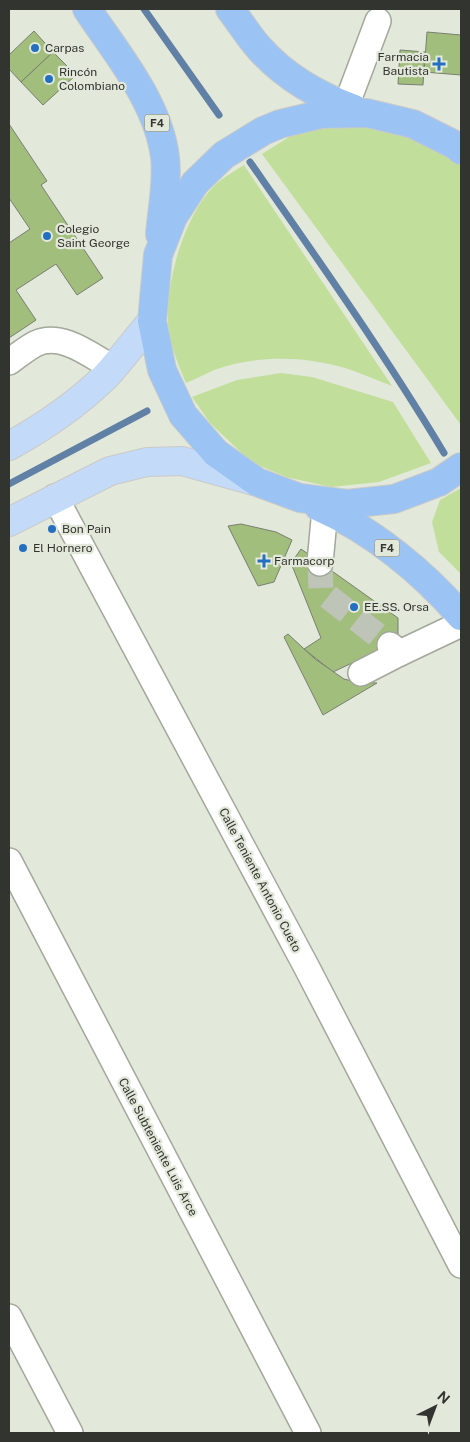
<svg xmlns="http://www.w3.org/2000/svg" width="470" height="1442" font-family="'Public Sans',sans-serif">
  <style>
    .green { fill: #c1df9b }
    .lines { fill: none; stroke-linecap: round; stroke-linejoin: round }
    .stream { stroke: #6080a5; stroke-width: 7 }
    .building { fill: #a2be7c; stroke: #797f72 }
    .minor-tunnel { stroke: #bfc4b8; stroke-width: 25; stroke-dasharray: 25 12; stroke-linecap: butt }
    .minor-casing { stroke: #a2a89b; stroke-width: 28 }
    .major-casing { stroke: #cacac9; stroke-width: 30 }
    .highway-casing { stroke: #cacac9; stroke-width: 30 }
    .minor { stroke: #fff; stroke-width: 25 }
    .major { stroke: #c3dbf8; stroke-width: 28 }
    .highway { stroke: #9bc3f3; stroke-width: 28 }
    .poi-dot { fill: #246fbf; stroke: #e2e8da; stroke-width: 2 }
    .labels { text-anchor: middle; stroke-width: 4.5; stroke-linejoin: round; paint-order: stroke }
    .shield { fill: #e2e8da; stroke: #676a62; stroke-width: 1 }
    .shield-label { font-size: 11px; font-weight: bold; fill: #32342f }
    .poi-label { font-size: 12px; fill: #32342f; stroke: #e2e8da; text-anchor: start }
    .street-label { font-size: 12px; fill: #32342f; stroke: #e2e8da }
  </style>
  <rect width="100%" height="100%" fill="#e2e8da"/>
  <g class="green">
    <path d="M342,124L377,127L411,137L440,150L461,166V425L262,154L289,137L316,126Z"/>
    <path d="M244,165L392,386C376,380 361,373 345,368C304,356 259,355 217,369C207,373 196,379 186,383C178,364 169,343 168,322C166,279 185,214 216,184C224,177 235,171 244,165Z"/>
    <path d="M281,373L312,377L393,402L431,463L379,482L331,487L286,477L251,462L210,423L192,397L237,380Z"/>
    <path d="M461,488V574L439,552L432,522L440,500Z"/>
  </g>
  <g class="lines">
    <g class="stream">
      <path d="M144,9L219,115"/>
      <path d="M250,162C317,258 384,353 444,453"/>
      <path d="M9,484L147,411"/>
    </g>
  </g>
  <g class="building">
    <path d="M34,31L53,52L21,82L9,69V55Z"/>
    <path d="M427,32L461,35V75L424,72Z"/>
    <path d="M400,50L425,52L423,85L398,84Z"/>
    <path d="M53,52L76,75L43,105L21,82Z"/>
    <path d="M9,124L47,181L41,185L103,278L77,295L56,264L16,290L36,320L9,338V243L30,229L9,198Z"/>
    <path d="M241,524L276,532L292,540L274,582L258,586L228,526Z"/>
    <path d="M301,549L398,618V641L333,672L304,649L321,638L291,563Z"/>
    <path d="M288,634L315,659L344,679L356,682L377,683L323,715L284,637Z"/>
  </g>
  <g class="lines">
    <path class="minor-tunnel" d="M320,563L321,591L390,645"/>
    <g class="minor-casing">
      <g id="minor">
        <path d="M346,106L378,21"/>
        <path d="M9,362C17,356 26,349 35,344C61,331 90,355 113,368"/>
        <path d="M55,497L306,966L461,1265"/>
        <path d="M320,563L325,509"/>
        <path d="M390,645L400,653L461,624"/>
        <path d="M361,673L400,653"/>
        <path d="M9,861L308,1433"/>
        <path d="M9,1317L70,1433"/>
      </g>
    </g>
    <g class="major-casing">
      <g id="major">
        <path d="M9,446C44,427 76,405 105,377C121,360 136,339 152,321"/>
        <path d="M9,522L110,471L147,462L182,461L254,481"/>
      </g>
    </g>
    <g class="highway-casing">
      <g id="highway">
        <path d="M87,9C117,54 158,102 165,157C168,182 162,209 160,234"/>
        <path d="M230,9C240,22 249,37 260,49C286,78 318,96 354,109"/>
        <path d="M461,150L455,145L413,124L367,113L322,114L280,124L263,131L224,155L195,183L173,217L158,255L152,321L162,370L183,415L216,453L257,482L300,498L347,504L394,499L439,482L461,467"/>
        <path d="M319,507C372,530 424,573 461,616"/>
      </g>
    </g>
    <use href="#minor" class="minor"/>
    <use href="#major" class="major"/>
    <use href="#highway" class="highway"/>
  </g>
  <g class="poi-dot">
    <circle cx="35" cy="48" r="5"/>
    <path d="M436.5 56.5h5v5h5v5h-5v5h-5v-5h-5v-5h5z"/>
    <circle cx="49" cy="79" r="5"/>
    <circle cx="47" cy="236" r="5"/>
    <circle cx="52" cy="529" r="5"/>
    <circle cx="23" cy="548" r="5"/>
    <path d="M261.5 553.5h5v5h5v5h-5v5h-5v-5h-5v-5h5z"/>
    <circle cx="354" cy="607" r="5"/>
  </g>
  <g class="labels">
    <g class="shield">
      <rect x="144.5" y="114.5" width="25" height="17" rx="4"/>
      <rect x="374.5" y="539.5" width="25" height="17" rx="4"/>
    </g>
    <g class="shield-label">
      <text x="157" y="127">F4</text>
      <text x="387" y="552">F4</text>
    </g>
    <g class="poi-label">
      <text x="45" y="52">Carpas</text>
      <text x="429" y="61" text-anchor="end">Farmacia<tspan x="429" dy="14">Bautista</tspan></text>
      <text x="59" y="76">Rincón<tspan x="59" dy="14">Colombiano</tspan></text>
      <text x="57" y="233">Colegio<tspan x="57" dy="14">Saint George</tspan></text>
      <text x="62" y="533">Bon Pain</text>
      <text x="33" y="552">El Hornero</text>
      <text x="274" y="565">Farmacorp</text>
      <text x="364" y="611">EE.SS. Orsa</text>
    </g>
    <g class="street-label">
      <text transform="translate(260 880) rotate(62)" y="4">Calle Teniente Antonio Cueto</text>
      <text transform="translate(158 1147) rotate(62)" y="4">Calle Subteniente Luis Arce</text>
    </g>
  </g>
  <rect width="470" height="1442" fill="none" stroke="#32342f" stroke-width="20"/>
  <g transform="translate(435 1407) rotate(42)" stroke="#e2e8da" stroke-width="4" paint-order="stroke">
  <path d="M0-4L9 19L0 12L-9 19Z" fill="#32342f"/>
  <text y="-8" font-size="14" font-weight="bold" text-anchor="middle" fill="#32342f">N</text>
  </g>
</svg>
